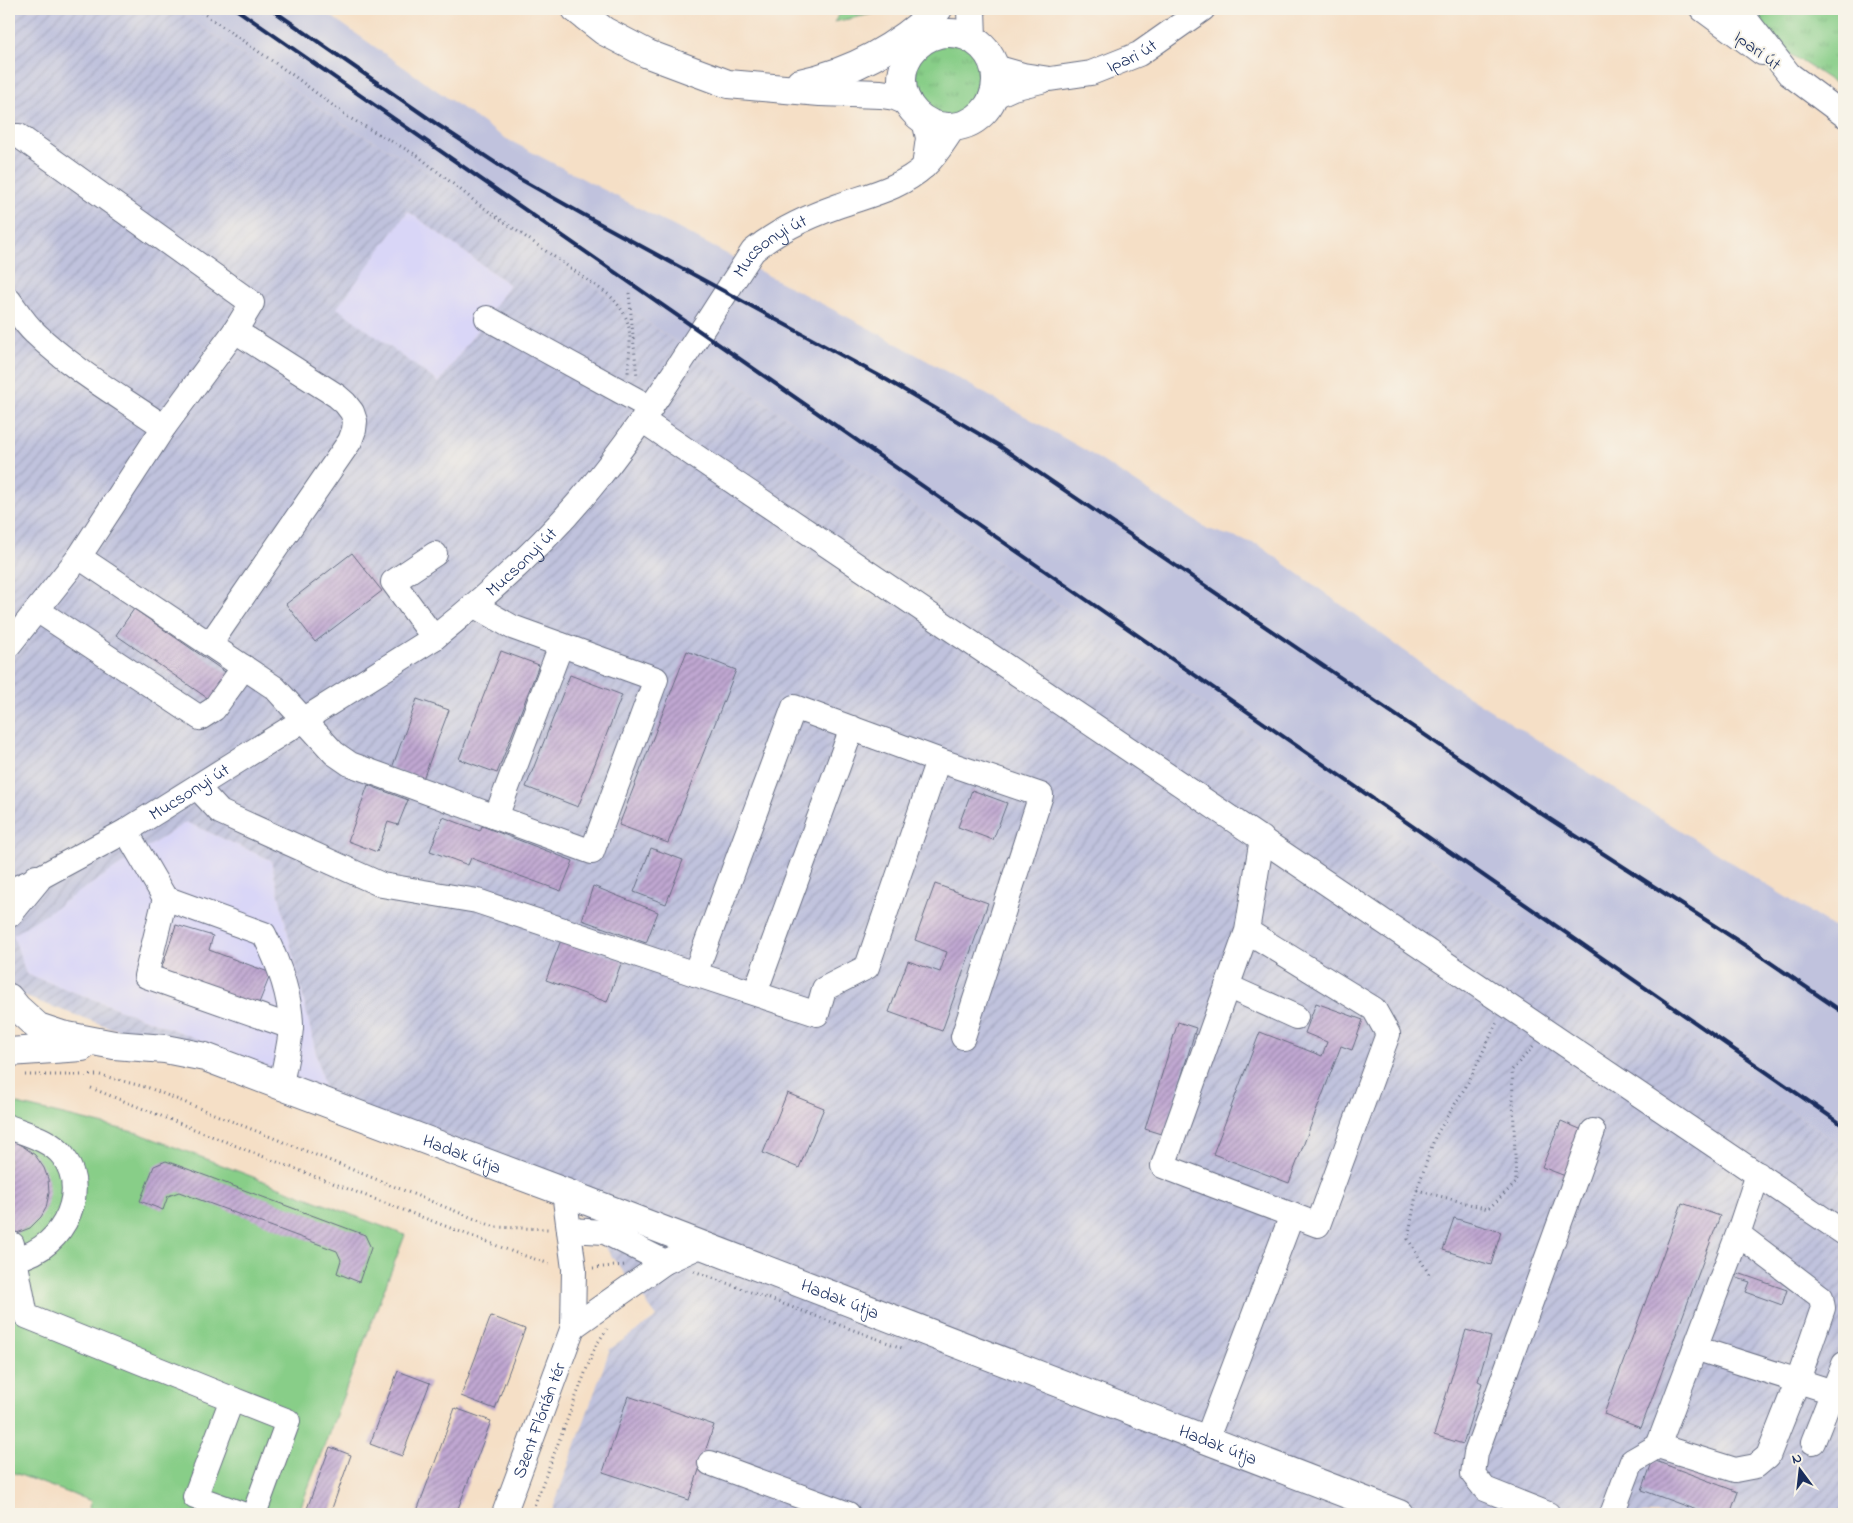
<svg xmlns="http://www.w3.org/2000/svg" width="1853" height="1523" font-family="'Indie Flower',sans-serif">
  <style>
    .built { fill: #d9d6f7 }
    .industrial { fill: url(#industrial-furrows); fill-rule: evenodd }
    .railway { fill: #c0c2dd }
    .grass { fill: url(#grass-tufts); stroke: #527e73 }
    .park { fill: #88ce88; stroke: #527e73 }
    .building { fill: url(#building-hatch) }
    .lines { fill: none; stroke-linecap: round; stroke-linejoin: round }
    .minor-casing { stroke: #676d82; stroke-width: 26 }
    .major-casing { stroke: #676d82; stroke-width: 30 }
    .path { stroke: #676d82; stroke-width: 3; stroke-dasharray: 1 4; stroke-linecap: butt }
    .minor { stroke: #fff; stroke-width: 24 }
    .major { stroke: #fff; stroke-width: 28 }
    .rail { stroke: #1b2f5e; stroke-width: 4 }
    .labels { text-anchor: middle; stroke-width: 4; stroke-linejoin: round; paint-order: stroke }
    .street-label { font-size: 18px; fill: #1b2f5e; stroke: #f7f3e8 }
  </style>
  <defs>
    <pattern id="industrial-furrows" width="10" height="10" patternUnits="userSpaceOnUse" patternTransform="scale(1.25)"><rect width="10" height="10" fill="#c0c2dd"/><path d="M-1 1l2-2M0 10L10 0M9 11l2-2" fill="none" stroke="#a4a7c0"/></pattern>
    <pattern id="grass-tufts" width="24" height="20" patternUnits="userSpaceOnUse" patternTransform="scale(1.25)"><rect width="24" height="20" fill="#88ce88"/><path d="M3 7l-1-3M5 7V3M7 7l1-3M15 17l-1-3M17 17v-4M19 17l1-3" fill="none" stroke="#75b178"/></pattern>
    <pattern id="building-hatch" width="6" height="6" patternUnits="userSpaceOnUse" patternTransform="scale(1.25)"><rect width="6" height="6" fill="#c0a7d1"/><path d="M-1 1l2-2M0 6l6-6M5 7l2-2" fill="none" stroke="#9b88ad"/></pattern>
  </defs>
  <rect width="100%" height="100%" fill="#f7f3e8"/>
  <filter id="ink" filterUnits="userSpaceOnUse"><feTurbulence type="fractalNoise" baseFrequency=".02" numOctaves="2"/><feDisplacementMap in="SourceGraphic" scale="10" xChannelSelector="R" yChannelSelector="G"/><feConvolveMatrix kernelMatrix="1 2 1 2 8 2 1 2 1" color-interpolation-filters="sRGB"/></filter>
  <filter id="wash" filterUnits="userSpaceOnUse"><feTurbulence type="fractalNoise" baseFrequency=".0096" numOctaves="4" result="noise"/><feDisplacementMap in="SourceGraphic" scale="20" xChannelSelector="R" yChannelSelector="G"/><feGaussianBlur stdDeviation="1.12" result="paint"/><feColorMatrix in="noise" values="0 0 0 0 0 0 0 0 0 0 0 0 0 0 0 0 0 1.4 0 .05"/><feComposite in="paint" operator="in"/></filter>
  <g filter="url(#wash)">
    <rect width="100%" height="100%" fill="#f5dfc6"/>
    <g class="built">
      <path d="M408,211L510,285L439,383L336,308Z"/>
      <path d="M186,822L271,860L324,1087L26,974L12,935Z"/>
    </g>
    <path class="industrial" d="M9,9H176L343,124L418,166L723,374L1676,1028L1844,1149V1514H551L610,1349L657,1317L564,1192L9,991ZM408,211L510,285L439,383L337,308ZM186,822L271,860L324,1087L26,974L13,935Z"/>
    <path class="railway" d="M176,9H321L503,137L878,333L1085,450L1208,529L1259,545L1457,689L1844,934V1149L1676,1028L723,374L418,166L343,124Z"/>
    <g class="grass">
      <path d="M844,9H896L834,22Z"/>
      <path d="M1726,9H1844V89L1784,50Z"/>
      <circle cx="949" cy="80" r="44"/>
    </g>
    <path class="park" d="M9,1102L138,1133L405,1235L298,1514H87L91,1501L9,1471Z"/>
    <g id="blocks">
      <g class="building">
        <path d="M352,553L382,591L315,642L286,604Z"/>
        <path d="M134,609L231,676L213,702L116,635Z"/>
        <path d="M501,651L539,665L497,773L459,759Z"/>
        <path d="M687,651L736,670L668,843L619,825Z"/>
        <path d="M570,675L622,695L578,807L526,787Z"/>
        <path d="M417,699L449,710L423,779L392,768Z"/>
        <path d="M368,785L408,800L398,825L388,822L377,852L348,841Z"/>
        <path d="M972,790L1007,803L993,840L958,827Z"/>
        <path d="M443,817L480,831L482,826L573,861L561,891L471,858L468,865L430,851Z"/>
        <path d="M651,848L683,860L666,904L634,892Z"/>
        <path d="M935,884L988,903L942,1031L889,1012L908,961L940,972L947,952L915,940Z"/>
        <path d="M593,886L658,912L646,943L582,920Z"/>
        <path d="M176,925L213,936L209,950L271,973L255,1013L161,970Z"/>
        <path d="M561,940L622,961L607,1002L546,980Z"/>
        <path d="M1316,1003L1363,1020L1352,1050L1341,1046L1289,1183L1213,1154L1260,1032L1322,1056L1327,1042L1305,1033Z"/>
        <path d="M1178,1022L1196,1028L1164,1135L1145,1129Z"/>
        <path d="M787,1093L824,1108L799,1168L763,1153Z"/>
        <path d="M1561,1121L1587,1132L1568,1177L1542,1167Z"/>
        <path d="M9,1139L24,1147L35,1155L44,1168L48,1179L49,1193L46,1208L41,1217L30,1228L9,1236Z"/>
        <path d="M166,1161L365,1235L371,1248L359,1282L337,1273L341,1260L337,1251L179,1192L168,1196L163,1210L140,1201L154,1166Z"/>
        <path d="M1682,1203L1720,1216L1641,1428L1604,1414Z"/>
        <path d="M1454,1218L1501,1232L1491,1265L1443,1250Z"/>
        <path d="M1738,1273L1787,1290L1782,1305L1746,1292L1750,1282L1737,1278Z"/>
        <path d="M491,1316L525,1329L495,1409L461,1396Z"/>
        <path d="M1466,1330L1491,1337L1478,1381L1482,1383L1463,1444L1434,1435Z"/>
        <path d="M398,1371L430,1383L402,1456L370,1444Z"/>
        <path d="M628,1396L714,1425L689,1500L603,1472Z"/>
        <path d="M455,1408L491,1421L456,1514H426L417,1511Z"/>
        <path d="M330,1447L351,1455L330,1514H305Z"/>
        <path d="M1653,1460L1738,1492L1730,1514H1707L1642,1490Z"/>
      </g>
    </g>
  </g>
  <g filter="url(#ink)">
    <use href="#blocks" fill-opacity="0" stroke="#676d82" stroke-width="1"/>
    <g class="lines">
      <g class="minor-casing">
        <g id="minor">
          <path d="M1702,9L1762,53"/>
          <path d="M1738,9L1789,74L1844,115"/>
          <path id="s1" d="M995,67L1023,75L1050,79L1091,73L1139,54L1203,9"/>
          <path d="M993,97L1013,88L1041,81"/>
          <path d="M9,136H19L252,303L235,331L164,427L79,557L9,645"/>
          <path d="M924,167L928,138L924,120"/>
          <path d="M9,300C17,311 25,324 35,333C73,370 121,397 164,427"/>
          <path d="M487,318L651,408"/>
          <path d="M642,420L1844,1233"/>
          <path d="M79,557L275,688L334,753L350,764L592,852L656,679L512,627L475,606"/>
          <path d="M37,610L200,718L214,709L244,667"/>
          <path d="M434,638L393,582L435,554"/>
          <path d="M210,644L350,441L354,430L355,421L352,412L345,403L337,396L235,331"/>
          <path d="M197,787L220,812L382,885L477,901L695,974L794,707L938,760L1041,795L963,1037"/>
          <path d="M496,817L561,645"/>
          <path d="M126,831L165,898L264,934C278,962 291,995 291,1027C290,1046 284,1066 281,1085"/>
          <path id="s2" d="M9,891L37,879L126,831L434,638C493,591 550,539 597,480C655,408 702,328 753,251C778,230 807,217 838,206C868,195 900,189 925,166C937,155 945,140 955,126"/>
          <path d="M165,898L146,976L291,1027"/>
          <path d="M1247,931L1163,1166L1318,1225L1388,1034L1374,1009L1247,931L1262,838"/>
          <path d="M695,974L817,1014L824,989L867,967L938,760"/>
          <path d="M1227,986L1296,1017"/>
          <path d="M755,993L852,728"/>
          <path d="M9,1127C27,1134 51,1140 63,1156C93,1196 56,1257 9,1259"/>
          <path d="M569,1230L605,1232L665,1262"/>
          <path d="M1738,1234L1821,1297L1823,1308L1798,1380L1768,1456L1756,1466L1735,1470L1658,1446L1738,1234L1758,1174"/>
          <path d="M12,1244L26,1316L232,1399L195,1497L242,1514"/>
          <path d="M573,1327L665,1262L700,1246"/>
          <path d="M1695,1348L1833,1392"/>
          <path d="M232,1399L288,1421L254,1514"/>
          <path d="M1206,1441L1292,1215"/>
          <path d="M1813,1442L1844,1364"/>
          <path d="M710,1463L848,1514"/>
          <path id="s3" d="M504,1514L573,1327L574,1269L564,1192"/>
          <path d="M1548,1514L1485,1489L1473,1474L1476,1453L1593,1131"/>
          <path d="M1612,1514L1632,1461L1658,1446"/>
        </g>
      </g>
      <g class="major-casing">
        <g id="major">
          <path d="M576,9L604,31L648,54L728,84L820,92L881,94L895,96L907,101"/>
          <path d="M971,9L972,38"/>
          <circle cx="949" cy="80" r="47"/>
          <path d="M800,83C854,72 899,46 938,9"/>
          <path d="M9,913L37,879"/>
          <path id="s4" d="M9,998L17,1008L38,1027L62,1035L114,1045L165,1049L205,1057L564,1192L1399,1514"/>
          <path d="M9,1052L82,1047"/>
        </g>
      </g>
      <g class="path">
        <path d="M197,9L294,76L348,117L418,156L477,203L609,295C636,321 630,337 628,373"/>
        <path d="M629,293L637,377"/>
        <path d="M25,1075H100L149,1088L495,1227L548,1229"/>
        <path d="M91,1088L259,1155L516,1253L553,1265"/>
        <path d="M1417,1190L1488,1209L1516,1183L1512,1070L1533,1047"/>
        <path d="M593,1268L625,1265"/>
        <path d="M694,1271L902,1348"/>
        <path d="M1429,1274L1408,1239L1417,1190L1435,1137L1469,1081L1497,1022"/>
        <path d="M531,1514L595,1347L607,1329"/>
      </g>
      <use href="#minor" class="minor"/>
      <use href="#major" class="major"/>
      <g class="rail">
        <path d="M236,9L1844,1126"/>
        <path d="M271,9L438,125L520,179L584,215L887,380L998,445L1525,803L1749,948L1844,1013"/>
      </g>
    </g>
  </g>
  <g class="labels">
    <g class="street-label">
      <text transform="translate(1758 50) rotate(37)" y="6">Ipari út</text>
      <text dy="6" stroke="none"><textPath href="#s1" startOffset="142">Ipari út</textPath></text>
      <text dy="6" stroke="none"><textPath href="#s2" startOffset="1016">Mucsonyi út</textPath></text>
      <text dy="6" stroke="none"><textPath href="#s2" startOffset="611">Mucsonyi út</textPath></text>
      <text dy="6" stroke="none"><textPath href="#s2" startOffset="206">Mucsonyi út</textPath></text>
      <text dy="6" stroke="none"><textPath href="#s4" startOffset="486">Hadak útja</textPath></text>
      <text dy="6" stroke="none"><textPath href="#s4" startOffset="891">Hadak útja</textPath></text>
      <text dy="6" stroke="none"><textPath href="#s3" startOffset="100">Szent Flórián tér</textPath></text>
      <text dy="6" stroke="none"><textPath href="#s4" startOffset="1296">Hadak útja</textPath></text>
    </g>
  </g>
  <rect width="1853" height="1523" fill="none" stroke="#f7f3e8" stroke-width="30"/>
  <g transform="translate(1800 1470) rotate(345)" stroke="#f7f3e8" stroke-width="4" paint-order="stroke">
  <path d="M0-4L9 19L0 12L-9 19Z" fill="#1b2f5e"/>
  <text y="-8" font-size="14" font-weight="bold" text-anchor="middle" fill="#1b2f5e">N</text>
  </g>
</svg>
